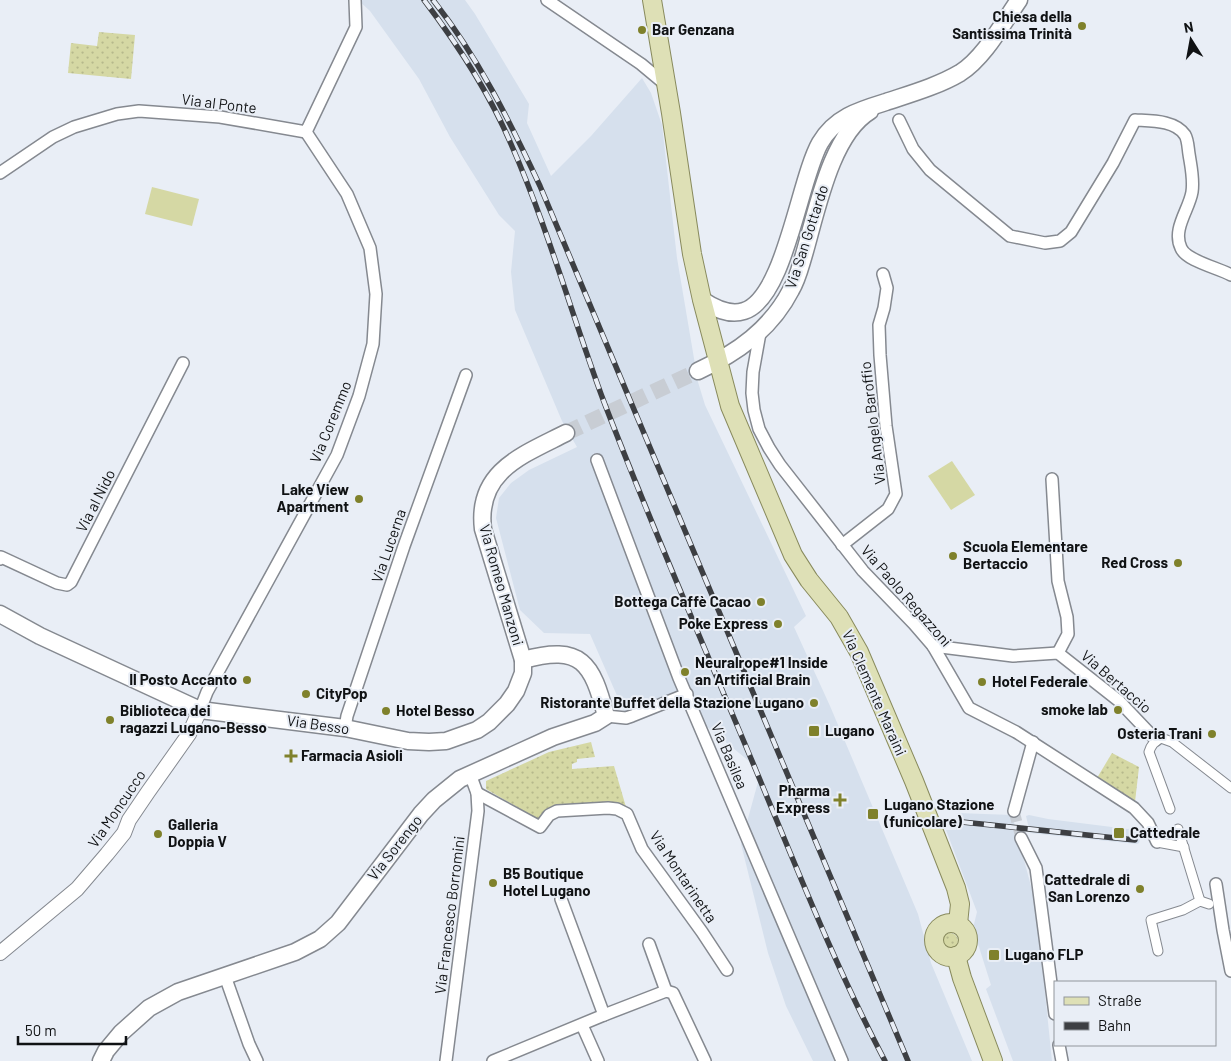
<svg xmlns="http://www.w3.org/2000/svg" width="1231" height="1061" font-family="Barlow,sans-serif">
  <style>
    .built { fill: #d6e0ed }
    .grass { fill: url(#grass-dots) }
    .pitch { fill: #d5d8a4 }
    .lines { fill: none; stroke-linecap: round; stroke-linejoin: round }
    .minor-tunnel { stroke: #c8cdd4; stroke-width: 11; stroke-dasharray: 11 5.5; stroke-linecap: butt }
    .secondary-tunnel { stroke: #c8cdd4; stroke-width: 16; stroke-dasharray: 16 8; stroke-linecap: butt }
    .pedestrian-casing { stroke: #858990; stroke-width: 11 }
    .minor-casing { stroke: #858990; stroke-width: 14 }
    .tertiary-casing { stroke: #858990; stroke-width: 16 }
    .secondary-casing { stroke: #858990; stroke-width: 19 }
    .primary-casing { stroke: #888a5d; stroke-width: 20 }
    .pedestrian { stroke: #fff; stroke-width: 9 }
    .minor { stroke: #fff; stroke-width: 11 }
    .tertiary { stroke: #fff; stroke-width: 14 }
    .secondary { stroke: #fff; stroke-width: 16 }
    .primary { stroke: #dee0b6; stroke-width: 18 }
    .rail-casing { stroke: #3d3f43; stroke-width: 5.5 }
    .rail { stroke: #e9eef6; stroke-width: 4; stroke-dasharray: 11; stroke-linecap: butt }
    .poi-dot { fill: #7f812b; stroke: #e9eef6; stroke-width: 2 }
    .labels { text-anchor: middle; stroke-width: 4; stroke-linejoin: round; paint-order: stroke }
    .poi-label { font-size: 15px; font-weight: bold; fill: #101214; stroke: #e9eef6; text-anchor: start }
    .street-label { font-size: 15px; fill: #101214; stroke: #e9eef6 }
  </style>
  <defs>
    <pattern id="grass-dots" width="8" height="8" patternUnits="userSpaceOnUse" patternTransform="scale(1.25)"><rect width="8" height="8" fill="#d5d8a4"/><path d="M2 2h.1M6 6h.1" fill="none" stroke="#b6b88c" stroke-width="1.8" stroke-linecap="round"/></pattern>
  </defs>
  <rect width="100%" height="100%" fill="#e9eef6"/>
  <g class="built">
    <path d="M358,0H465L475,14L529,104L527,123L551,176L591,136L642,78L651,93L662,125L677,258L698,382L705,405L806,616L794,627L830,706L918,914L931,963L972,1061H813L786,1006L768,953L741,844L761,771L694,716L689,708L680,705H669L629,723L590,634L544,633L520,610L496,518L499,498L511,483L529,470L577,447L562,421L515,310L511,272L515,231L499,215L450,137L419,79L370,11Z"/>
    <path d="M957,813L1012,815L1036,905L1052,1061H1013L986,989L991,985L973,928L977,912L946,830H956Z"/>
    <path d="M1029,815L1048,819L1128,829L1136,826L1141,836L1139,843L1137,844L1030,833L1026,816Z"/>
  </g>
  <g class="grass">
    <path d="M99,32L135,35L131,79L68,73L71,43L97,46Z"/>
    <path d="M591,742L595,757L577,759V762L572,764V769L614,766L626,807C600,804 574,804 548,808L541,821L486,789V781L549,752Z"/>
    <path d="M1112,753L1139,767L1135,802L1097,778Z"/>
    <circle cx="950" cy="941" r="8"/>
  </g>
  <g class="pitch">
    <path d="M152,187L199,199L192,226L145,214Z"/>
    <path d="M952,461L975,495L951,510L928,476Z"/>
  </g>
  <g class="lines">
    <path class="minor-tunnel" d="M1014,811L1021,838"/>
    <path class="secondary-tunnel" d="M566,433L698,371"/>
    <g class="pedestrian-casing">
      <g id="pedestrian">
        <path d="M1170,809L1149,752C1151,745 1154,741 1161,738L1172,742L1231,788"/>
        <path d="M1178,829L1200,901"/>
        <path d="M1157,842L1184,847"/>
        <path d="M1158,951L1151,920L1183,910L1200,901L1209,904"/>
      </g>
    </g>
    <g class="minor-casing">
      <g id="minor">
        <path d="M547,0L641,64L665,84"/>
        <path d="M899,120L913,149L930,170L1010,236L1045,243L1060,241L1071,232L1113,163L1135,120C1151,121 1175,120 1185,135C1188,140 1188,148 1189,154C1191,167 1194,179 1192,192C1189,210 1172,229 1181,248C1186,261 1219,268 1231,275"/>
        <path d="M0,173L53,137L74,127L117,114L139,111L220,117L306,132L356,27L355,0"/>
        <path d="M760,333L753,372L752,393L754,410L759,429L769,448L780,465L863,571L914,624L933,646L969,708L1016,732L1134,808L1148,823L1157,842"/>
        <path d="M597,460L679,678L842,1061"/>
        <path d="M1052,479L1058,581L1067,617L1068,634L1058,653"/>
        <path d="M842,545L888,509L896,494L886,426L880,355L879,325L884,308L887,288L883,274"/>
        <path d="M0,559L1,557L57,583L67,585L71,582L183,363"/>
        <path d="M933,646L1013,656L1058,653L1119,701L1156,740"/>
        <path d="M200,710L207,692L337,455L359,396L373,344L376,294L370,248L347,194L306,132"/>
        <path d="M606,716L626,718L632,716L687,694"/>
        <path d="M345,728L347,716L404,546L466,375"/>
        <path d="M477,793L540,827L549,815L557,811L608,808L617,809L627,814L642,849L702,932L727,970"/>
        <path d="M1014,811L1033,742"/>
        <path d="M1021,838L1036,868L1055,1014"/>
        <path d="M1216,884L1223,930L1231,971"/>
        <path d="M561,899L604,1015"/>
        <path d="M649,944L666,991"/>
        <path d="M225,976L249,1044L257,1061"/>
        <path d="M582,1025L598,1061"/>
        <path d="M1059,1045L1062,1061"/>
        <path d="M446,1061L478,811L477,793L470,774"/>
        <path d="M493,1061L604,1015L666,991L673,993L705,1061"/>
      </g>
    </g>
    <g class="tertiary-casing">
      <path id="tertiary" d="M0,953L77,889L107,854L124,833L129,820L148,792L189,734L200,710"/>
    </g>
    <g class="secondary-casing">
      <g id="secondary">
        <path d="M702,300C714,308 729,316 744,311C785,298 799,180 820,143C835,117 860,110 886,102C910,94 938,86 960,73C984,58 1003,23 1019,0"/>
        <path d="M698,371C737,353 771,329 791,290C797,280 800,268 803,258C816,215 830,135 870,111"/>
        <path d="M0,614L40,636L200,710L345,728L408,741L429,742L446,741L477,730L489,722L507,704L516,691L523,673V660L483,529C476,471 523,455 566,433"/>
        <path d="M101,1061L106,1051L121,1033L149,1008L178,992L295,952L320,939L338,923L421,814L434,800L460,779L553,737L595,723L606,716C592,663 582,644 523,660"/>
      </g>
    </g>
    <g class="primary-casing">
      <g id="primary">
        <path d="M652,0L671,113L692,254L702,300L730,406L793,555L809,580L839,617L859,652L914,781L956,888L960,904L958,924"/>
        <circle cx="951" cy="940" r="17"/>
        <path d="M956,956L962,978L993,1061"/>
      </g>
    </g>
    <use href="#pedestrian" class="pedestrian"/>
    <use href="#minor" class="minor"/>
    <use href="#tertiary" class="tertiary"/>
    <use href="#secondary" class="secondary"/>
    <use href="#primary" class="primary"/>
    <g class="rail-casing">
      <g id="rail">
        <path d="M424,0C458,45 489,92 511,144C548,228 572,316 604,402C651,525 704,646 755,768C796,866 835,966 885,1061"/>
        <path d="M433,0C478,57 509,120 540,186L908,1061"/>
        <path d="M962,822L1135,840"/>
      </g>
    </g>
    <use href="#rail" class="rail"/>
  </g>
  <g class="poi-dot">
    <circle cx="1082" cy="26" r="5"/>
    <circle cx="642" cy="30" r="5"/>
    <circle cx="359" cy="499" r="5"/>
    <circle cx="953" cy="556" r="5"/>
    <circle cx="1178" cy="563" r="5"/>
    <circle cx="761" cy="602" r="5"/>
    <circle cx="778" cy="624" r="5"/>
    <circle cx="685" cy="672" r="5"/>
    <circle cx="247" cy="680" r="5"/>
    <circle cx="982" cy="682" r="5"/>
    <circle cx="306" cy="694" r="5"/>
    <circle cx="814" cy="703" r="5"/>
    <circle cx="1118" cy="710" r="5"/>
    <circle cx="386" cy="711" r="5"/>
    <circle cx="110" cy="720" r="5"/>
    <rect x="808" y="725" width="12" height="12" rx="2.5"/>
    <circle cx="1212" cy="734" r="5"/>
    <path d="M288.5 748.5h5v5h5v5h-5v5h-5v-5h-5v-5h5z"/>
    <path d="M837.5 792.5h5v5h5v5h-5v5h-5v-5h-5v-5h5z"/>
    <rect x="867" y="808" width="12" height="12" rx="2.5"/>
    <rect x="1113" y="827" width="12" height="12" rx="2.5"/>
    <circle cx="158" cy="834" r="5"/>
    <circle cx="493" cy="883" r="5"/>
    <circle cx="1140" cy="889" r="5"/>
    <rect x="988" y="949" width="12" height="12" rx="2.5"/>
  </g>
  <g class="labels">
    <g class="poi-label">
      <text x="1072" y="22" text-anchor="end">Chiesa della<tspan x="1072" dy="17">Santissima Trinità</tspan></text>
      <text x="652" y="35">Bar Genzana</text>
      <text x="349" y="495" text-anchor="end">Lake View<tspan x="349" dy="17">Apartment</tspan></text>
      <text x="963" y="552">Scuola Elementare<tspan x="963" dy="17">Bertaccio</tspan></text>
      <text x="1168" y="568" text-anchor="end">Red Cross</text>
      <text x="751" y="607" text-anchor="end">Bottega Caffè Cacao</text>
      <text x="768" y="629" text-anchor="end">Poke Express</text>
      <text x="695" y="668">Neuralrope#1 Inside<tspan x="695" dy="17">an Artificial Brain</tspan></text>
      <text x="237" y="685" text-anchor="end">Il Posto Accanto</text>
      <text x="992" y="687">Hotel Federale</text>
      <text x="316" y="699">CityPop</text>
      <text x="804" y="708" text-anchor="end">Ristorante Buffet della Stazione Lugano</text>
      <text x="1108" y="715" text-anchor="end">smoke lab</text>
      <text x="120" y="716">Biblioteca dei<tspan x="120" dy="17">ragazzi Lugano-Besso</tspan></text>
      <text x="396" y="716">Hotel Besso</text>
      <text x="825" y="736">Lugano</text>
      <text x="1202" y="739" text-anchor="end">Osteria Trani</text>
      <text x="301" y="761">Farmacia Asioli</text>
      <text x="830" y="796" text-anchor="end">Pharma<tspan x="830" dy="17">Express</tspan></text>
      <text x="884" y="810">Lugano Stazione<tspan x="884" dy="17">(funicolare)</tspan></text>
      <text x="168" y="830">Galleria<tspan x="168" dy="17">Doppia V</tspan></text>
      <text x="1130" y="838">Cattedrale</text>
      <text x="503" y="879">B5 Boutique<tspan x="503" dy="17">Hotel Lugano</tspan></text>
      <text x="1130" y="885" text-anchor="end">Cattedrale di<tspan x="1130" dy="17">San Lorenzo</tspan></text>
      <text x="1005" y="960">Lugano FLP</text>
    </g>
    <g class="street-label">
      <text transform="translate(219 104) rotate(7)" y="5">Via al Ponte</text>
      <text transform="translate(807 237) rotate(-72)" y="5">Via San Gottardo</text>
      <text transform="translate(331 422) rotate(-68)" y="5">Via Coremmo</text>
      <text transform="translate(873 423) rotate(-97)" y="5">Via Angelo Baroffio</text>
      <text transform="translate(96 501) rotate(-63)" y="5">Via al Nido</text>
      <text transform="translate(389 546) rotate(-71)" y="5">Via Lucerna</text>
      <text transform="translate(501 585) rotate(74)" y="5">Via Romeo Manzoni</text>
      <text transform="translate(906 596) rotate(49)" y="5">Via Paolo Regazzoni</text>
      <text transform="translate(1116 682) rotate(41)" y="5">Via Bertaccio</text>
      <text transform="translate(874 693) rotate(66)" y="5">Via Clemente Maraini</text>
      <text transform="translate(318 725) rotate(8)" y="5">Via Besso</text>
      <text transform="translate(729 756) rotate(67)" y="5">Via Basilea</text>
      <text transform="translate(117 809) rotate(-56)" y="5">Via Moncucco</text>
      <text transform="translate(395 848) rotate(-52)" y="5">Via Sorengo</text>
      <text transform="translate(683 877) rotate(56)" y="5">Via Montarinetta</text>
      <text transform="translate(450 915) rotate(-83)" y="5">Via Francesco Borromini</text>
    </g>
  </g>
  <rect x="1054" y="981" width="162" height="65" fill="#e9eef6" stroke="#92969c"/>
  <rect x="1064" y="997" width="25" height="8" fill="#dee0b6" stroke="#92969c"/>
  <text x="1098" y="1006" font-size="15" fill="#101214">Straße</text>
  <rect x="1064" y="1022" width="25" height="8" fill="#3d3f43" stroke="#92969c"/>
  <text x="1098" y="1031" font-size="15" fill="#101214">Bahn</text>
  <g transform="translate(1191 40) rotate(349)" stroke="#e9eef6" stroke-width="4" paint-order="stroke">
  <path d="M0-4L9 19L0 12L-9 19Z" fill="#101214"/>
  <text y="-8" font-size="14" font-weight="bold" text-anchor="middle" fill="#101214">N</text>
  </g>
  <path d="M18 1036v8h108v-8" fill="none" stroke="#101214" stroke-width="2.5"/>
  <text x="25" y="1036" font-size="15" fill="#101214" stroke="#e9eef6" stroke-width="4" paint-order="stroke">50 m</text>
</svg>
